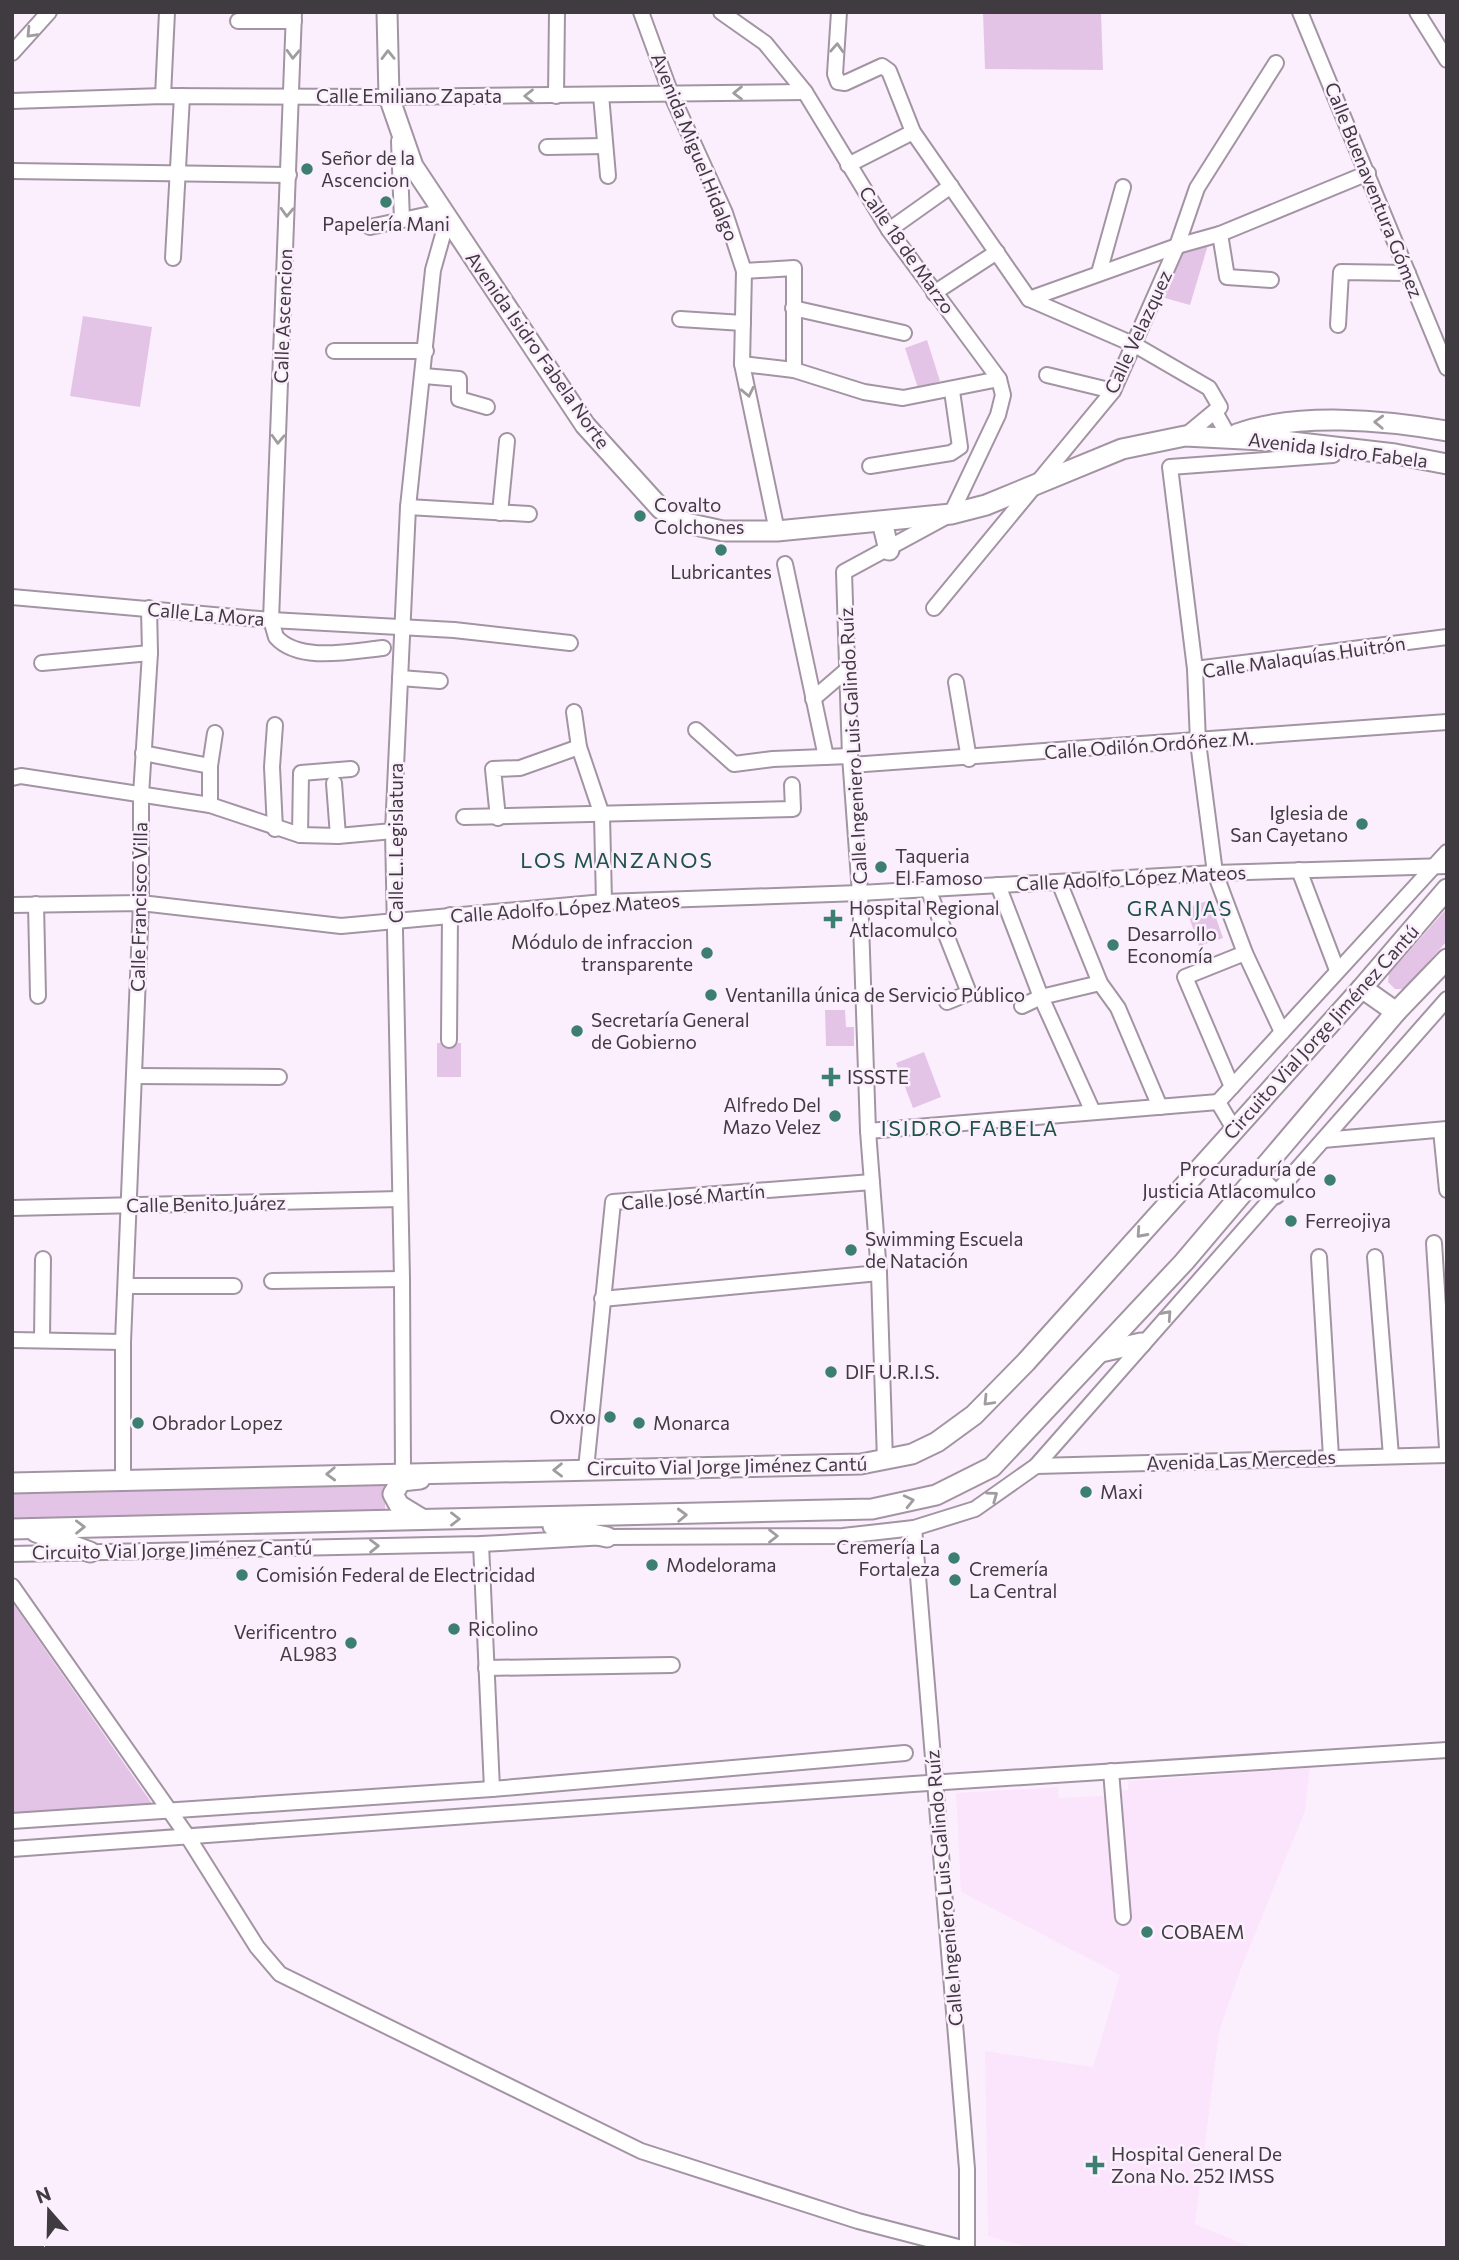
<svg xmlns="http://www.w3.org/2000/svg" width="1459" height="2260" font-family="Commissioner,sans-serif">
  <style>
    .built { fill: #fbe5fc }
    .green { fill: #e4c4e6 }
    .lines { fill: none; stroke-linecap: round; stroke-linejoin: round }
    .minor-casing { stroke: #a394a4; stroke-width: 18 }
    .major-casing { stroke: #a394a4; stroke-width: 23 }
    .minor { stroke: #fff; stroke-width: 14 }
    .major { stroke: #fff; stroke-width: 19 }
    .oneway { stroke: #a09ca0 }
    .poi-dot { fill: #3c7e6f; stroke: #fceffd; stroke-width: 2.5 }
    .labels { text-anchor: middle; stroke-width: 5; stroke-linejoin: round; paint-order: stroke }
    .street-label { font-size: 19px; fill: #403a41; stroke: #fceffd }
    .poi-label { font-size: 19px; fill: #403a41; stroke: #fceffd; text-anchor: start }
    .neighbourhood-label { font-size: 21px; letter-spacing: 2px; fill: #1d5348; stroke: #fceffd }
  </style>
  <rect width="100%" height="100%" fill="#fceffd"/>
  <path class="built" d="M1310,1768L1305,1811L1240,1971L1219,2032L1195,2224L1253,2248H1032L988,2236L985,2051L1093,2067L1120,1975L961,1892L956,1793L1058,1787L1059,1798L1121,1795V1791L1128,1790V1781Z"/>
  <g class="green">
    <path d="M983,12H1101L1103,70L985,69Z"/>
    <path d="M1208,245L1190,305L1165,298L1181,254Z"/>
    <path d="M83,316L152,327L140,407L70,396Z"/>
    <path d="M927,340L940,381L918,388L905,348Z"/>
    <path d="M1210,900L1223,938L1199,946L1186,908Z"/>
    <path d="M1447,908V941L1404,989H1395L1388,982L1389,974Z"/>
    <path d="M825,1010H845L846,1027H854V1046H826Z"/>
    <rect x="437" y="1043" width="24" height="34"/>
    <path d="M924,1052L941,1097L913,1108L896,1063Z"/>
    <path d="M385,1483V1513L12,1521V1492Z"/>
    <path d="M12,1602L153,1805L12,1816Z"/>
  </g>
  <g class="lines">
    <g class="minor-casing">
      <g id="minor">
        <path d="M294,12L271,620L276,637C299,663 352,651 383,648"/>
        <path d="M641,12L671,94L725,213L744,271L742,364L777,531"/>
        <path d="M721,12L765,43L805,92L889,230L999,379L1003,395L998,415L951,514L844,572L850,756L860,893L868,1131L879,1273L885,1461"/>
        <path d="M839,12L835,74L838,82L845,83L882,66L889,71L913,132L1029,299"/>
        <path d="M1300,12L1447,368"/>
        <path d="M1417,12L1447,60"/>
        <path d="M238,21H294"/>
        <path d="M12,53L49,12"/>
        <path d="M601,95L608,176"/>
        <path d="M163,96L167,12"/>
        <path d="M556,96L557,12"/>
        <path d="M12,101L163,96L389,97L805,92"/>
        <path d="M399,141L402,220"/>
        <path d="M547,147L605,146"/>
        <path d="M848,165L913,132"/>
        <path d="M12,171L289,175"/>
        <path d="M370,227L444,211"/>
        <path d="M889,230L951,186"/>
        <path d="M1220,234L1227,277L1271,280"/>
        <path d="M173,258L182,96"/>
        <path d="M744,271L794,268V370"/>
        <path d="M1099,273L1123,187"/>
        <path d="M934,293L997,252"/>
        <path d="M1029,299L1177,246L1220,234L1368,173"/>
        <path d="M1029,299L1135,345L1209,388L1220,407L1185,436"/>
        <path d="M793,308L904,333"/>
        <path d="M680,319L743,323"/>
        <path d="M1338,325L1341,272L1408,273"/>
        <path d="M334,351H426"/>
        <path d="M742,364L794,370L864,392L903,398L999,379"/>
        <path d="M1047,375L1113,391"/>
        <path d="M424,376L459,379V399L487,407"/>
        <path d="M1215,412L1229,437"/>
        <path d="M870,466L951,453L960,447L952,391"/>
        <path d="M408,507L529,514"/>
        <path d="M500,513L507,441"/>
        <path d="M785,564L826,757"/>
        <path d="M12,597L271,620L454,630L570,643"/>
        <path d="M934,608L1113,391L1177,246L1197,188L1276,63"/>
        <path d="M42,663L150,653"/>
        <path d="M1195,669L1447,637"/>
        <path d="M400,678L440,681"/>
        <path d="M956,682L969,759"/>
        <path d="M813,699L849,668"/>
        <path d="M574,712L579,747L602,815L604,902"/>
        <path d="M696,730L734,764L773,759L850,756"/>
        <path d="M143,753L210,766"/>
        <path d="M851,765L1447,722"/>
        <path d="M12,778L21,776L210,805L300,835L338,836L393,831"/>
        <path d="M334,783L338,836"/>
        <path d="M210,805V766L215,733"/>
        <path d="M464,817L793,809L792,785"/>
        <path d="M498,818L493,769L520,768L579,747"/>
        <path d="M275,829L272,767L275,725"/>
        <path d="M300,835L301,773L351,769"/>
        <path d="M1299,870L1337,970"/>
        <path d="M1059,882L1100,983L1118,1008L1160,1107"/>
        <path d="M998,885L1041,997L1093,1112"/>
        <path d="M928,889L969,993L947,1002"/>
        <path d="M36,904L38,996"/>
        <path d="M12,905L141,903L341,926L604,902L860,893L1215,873L1447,866"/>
        <path d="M1022,1006L1041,997L1100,983"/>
        <path d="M1282,1032L1245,953L1215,873L1198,742L1195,669L1170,467L1333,455L1332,448"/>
        <path d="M449,1040L450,915"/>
        <path d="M134,1076L279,1077"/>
        <path d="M1232,1087L1185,977L1245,953"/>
        <path d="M1218,1102L1447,852"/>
        <path d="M1218,1102L1234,1129"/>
        <path d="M1441,1130L1447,1190"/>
        <path d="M868,1131L1218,1102"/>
        <path d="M1323,1140L1447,1129"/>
        <path d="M12,1208L400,1199"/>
        <path d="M1434,1243L1447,1448"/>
        <path d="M1319,1257L1331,1457"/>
        <path d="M1375,1257L1391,1456"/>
        <path d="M272,1281L402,1279"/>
        <path d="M126,1286H234"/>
        <path d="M602,1299L879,1273"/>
        <path d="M42,1339L43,1259"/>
        <path d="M13,1340L123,1342"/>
        <path d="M1036,1466L1447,1455"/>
        <path d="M586,1469L613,1202L872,1182"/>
        <path d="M403,1472L402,1279L393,831L408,507L433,270L448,217"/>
        <path d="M123,1480V1342L141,903V795L150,653L149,608"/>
        <path d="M914,1528L967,2169V2248"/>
        <path d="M481,1544L492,1789"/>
        <path d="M12,1554L481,1544L607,1537L843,1536L914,1528L975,1509L1036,1466L1447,999"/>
        <path d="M12,1586L188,1837L257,1947L280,1974L641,2151L858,2221L962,2248"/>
        <path d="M486,1668L672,1665"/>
        <path d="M1111,1771L1123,1917"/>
        <path d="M12,1821L492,1789L905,1753"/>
        <path d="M12,1849L913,1784L1447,1750"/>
      </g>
    </g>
    <g class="major-casing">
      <g id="major">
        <path d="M387,12L389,97L413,166L585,425L661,509L686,523L723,531H777L951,514L986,505L1122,449L1185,436L1283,441L1395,454L1447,464"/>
        <path d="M1237,434C1297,412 1384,420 1447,431"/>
        <path d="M882,522L889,550"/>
        <path d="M1362,988L1396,1012"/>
        <path d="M1255,1176L1275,1194"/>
        <path d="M1101,1352L1141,1343"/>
        <path d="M420,1479L401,1481L393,1494L399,1505L422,1519"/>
        <path d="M12,1483L861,1464L912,1454L937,1442L974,1415L1026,1362L1362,988L1447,889"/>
        <path d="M553,1526L607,1537"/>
        <path d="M12,1529L872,1509L936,1495L992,1467L1184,1262L1396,1012L1447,959"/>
        <path d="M36,1532L90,1552"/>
      </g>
    </g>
    <use href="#minor" class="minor"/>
    <use href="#major" class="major"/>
  </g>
  <defs><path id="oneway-chevron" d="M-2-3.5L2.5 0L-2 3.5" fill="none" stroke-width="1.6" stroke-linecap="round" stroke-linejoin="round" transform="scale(1.75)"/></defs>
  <g class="oneway">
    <use href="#oneway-chevron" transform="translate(31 33) rotate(133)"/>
    <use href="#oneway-chevron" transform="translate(837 48) rotate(-87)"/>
    <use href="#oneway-chevron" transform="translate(293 54) rotate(92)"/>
    <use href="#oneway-chevron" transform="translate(388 55) rotate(-91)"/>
    <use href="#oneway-chevron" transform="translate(738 93) rotate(179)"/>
    <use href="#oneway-chevron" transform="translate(529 96) rotate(180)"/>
    <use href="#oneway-chevron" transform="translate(287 212) rotate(92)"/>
    <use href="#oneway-chevron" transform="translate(748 392) rotate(78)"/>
    <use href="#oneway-chevron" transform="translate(1379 422) rotate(-178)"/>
    <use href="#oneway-chevron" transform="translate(278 439) rotate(92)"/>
    <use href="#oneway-chevron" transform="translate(1141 1233) rotate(132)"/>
    <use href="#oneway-chevron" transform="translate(1167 1315) rotate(-48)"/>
    <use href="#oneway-chevron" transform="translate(988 1401) rotate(134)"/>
    <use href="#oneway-chevron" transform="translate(558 1470) rotate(179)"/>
    <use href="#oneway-chevron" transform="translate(331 1474) rotate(178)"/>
    <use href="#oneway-chevron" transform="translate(993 1496) rotate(-36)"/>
    <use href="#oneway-chevron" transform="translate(909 1501) rotate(-13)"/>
    <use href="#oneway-chevron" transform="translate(682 1515) rotate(-2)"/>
    <use href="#oneway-chevron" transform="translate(455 1519)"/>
    <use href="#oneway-chevron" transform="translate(80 1527) rotate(-1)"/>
    <use href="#oneway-chevron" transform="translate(773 1536)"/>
    <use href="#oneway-chevron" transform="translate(374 1546) rotate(-1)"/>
  </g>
  <g class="poi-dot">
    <circle cx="307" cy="169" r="7"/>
    <circle cx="386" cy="202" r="7"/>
    <circle cx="640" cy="516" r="7"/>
    <circle cx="721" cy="550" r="7"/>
    <circle cx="1362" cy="824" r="7"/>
    <circle cx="881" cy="867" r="7"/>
    <path d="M829.5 908.5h7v7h7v7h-7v7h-7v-7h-7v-7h7z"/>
    <circle cx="1113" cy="945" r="7"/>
    <circle cx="707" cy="953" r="7"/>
    <circle cx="711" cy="995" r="7"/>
    <circle cx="577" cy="1031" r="7"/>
    <path d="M827.5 1066.5h7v7h7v7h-7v7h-7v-7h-7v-7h7z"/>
    <circle cx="835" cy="1116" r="7"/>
    <circle cx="1330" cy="1180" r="7"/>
    <circle cx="1291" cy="1221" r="7"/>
    <circle cx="851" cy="1250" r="7"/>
    <circle cx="831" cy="1372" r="7"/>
    <circle cx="610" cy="1417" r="7"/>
    <circle cx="138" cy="1423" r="7"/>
    <circle cx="639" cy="1423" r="7"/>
    <circle cx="1086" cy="1492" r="7"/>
    <circle cx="954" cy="1558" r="7"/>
    <circle cx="652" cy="1565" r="7"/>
    <circle cx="242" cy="1575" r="7"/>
    <circle cx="955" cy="1580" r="7"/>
    <circle cx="454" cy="1629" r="7"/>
    <circle cx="351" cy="1643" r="7"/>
    <circle cx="1147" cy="1932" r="7"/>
    <path d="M1091.5 2154.5h7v7h7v7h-7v7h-7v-7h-7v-7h7z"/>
  </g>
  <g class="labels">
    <g class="street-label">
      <text x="409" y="103">Calle Emiliano Zapata</text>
      <text transform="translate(695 147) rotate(68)" y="7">Avenida Miguel Hidalgo</text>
      <text transform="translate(1374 190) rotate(68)" y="7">Calle Buenaventura Gómez</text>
      <text transform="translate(907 250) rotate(55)" y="7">Calle 18 de Marzo</text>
      <text transform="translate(283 316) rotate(-88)" y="7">Calle Ascencion</text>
      <text transform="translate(1138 332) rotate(-65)" y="7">Calle Velazquez</text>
      <text transform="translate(538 350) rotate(55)" y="7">Avenida Isidro Fabela Norte</text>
      <text transform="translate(1338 450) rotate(7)" y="7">Avenida Isidro Fabela</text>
      <text transform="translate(206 614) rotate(5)" y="7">Calle La Mora</text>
      <text transform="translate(1304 657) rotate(-8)" y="7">Calle Malaquías Huitrón</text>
      <text transform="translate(1149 745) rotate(-4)" y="7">Calle Odilón Ordóñez M.</text>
      <text transform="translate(853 746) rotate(-93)" y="7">Calle Ingeniero Luis Galindo Ruíz</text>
      <text transform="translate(396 843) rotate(-90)" y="7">Calle L. Legislatura</text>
      <text transform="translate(1131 878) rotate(-3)" y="7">Calle Adolfo López Mateos</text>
      <text transform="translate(139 907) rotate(-89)" y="7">Calle Francisco Villa</text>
      <text transform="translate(565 908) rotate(-4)" y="7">Calle Adolfo López Mateos</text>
      <text transform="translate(1321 1032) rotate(-48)" y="7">Circuito Vial Jorge Jiménez Cantú</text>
      <text transform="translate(693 1197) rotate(-5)" y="7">Calle José Martín</text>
      <text transform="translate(206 1204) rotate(-1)" y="7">Calle Benito Juárez</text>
      <text transform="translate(1241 1460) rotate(-2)" y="7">Avenida Las Mercedes</text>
      <text transform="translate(727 1466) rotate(-1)" y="7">Circuito Vial Jorge Jiménez Cantú</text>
      <text transform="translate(172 1550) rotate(-1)" y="7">Circuito Vial Jorge Jiménez Cantú</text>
      <text transform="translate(944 1888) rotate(-95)" y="7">Calle Ingeniero Luis Galindo Ruíz</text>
    </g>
    <g class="poi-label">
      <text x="321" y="165">Señor de la<tspan x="321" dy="22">Ascencion</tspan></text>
      <text x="386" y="231" text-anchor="middle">Papelería Mani</text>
      <text x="654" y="512">Covalto<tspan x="654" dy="22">Colchones</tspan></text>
      <text x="721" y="579" text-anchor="middle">Lubricantes</text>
      <text x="1348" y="820" text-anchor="end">Iglesia de<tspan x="1348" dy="22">San Cayetano</tspan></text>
      <text x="895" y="863">Taqueria<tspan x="895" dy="22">El Famoso</tspan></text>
      <text x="849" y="915">Hospital Regional<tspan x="849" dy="22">Atlacomulco</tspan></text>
      <text x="1127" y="941">Desarrollo<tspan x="1127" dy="22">Economía</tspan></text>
      <text x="693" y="949" text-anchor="end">Módulo de infraccion<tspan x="693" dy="22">transparente</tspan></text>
      <text x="725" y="1002">Ventanilla única de Servicio Público</text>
      <text x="591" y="1027">Secretaría General<tspan x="591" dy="22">de Gobierno</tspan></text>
      <text x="847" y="1084">ISSSTE</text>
      <text x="821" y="1112" text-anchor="end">Alfredo Del<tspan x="821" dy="22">Mazo Velez</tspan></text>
      <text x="1316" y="1176" text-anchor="end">Procuraduría de<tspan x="1316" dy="22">Justicia Atlacomulco</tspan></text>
      <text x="1305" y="1228">Ferreojiya</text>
      <text x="865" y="1246">Swimming Escuela<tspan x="865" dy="22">de Natación</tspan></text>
      <text x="845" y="1379">DIF U.R.I.S.</text>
      <text x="596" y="1424" text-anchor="end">Oxxo</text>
      <text x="152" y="1430">Obrador Lopez</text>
      <text x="653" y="1430">Monarca</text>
      <text x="1100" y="1499">Maxi</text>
      <text x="940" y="1554" text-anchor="end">Cremería La<tspan x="940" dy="22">Fortaleza</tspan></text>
      <text x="666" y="1572">Modelorama</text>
      <text x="969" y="1576">Cremería<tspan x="969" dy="22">La Central</tspan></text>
      <text x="256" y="1582">Comisión Federal de Electricidad</text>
      <text x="468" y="1636">Ricolino</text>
      <text x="337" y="1639" text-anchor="end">Verificentro<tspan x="337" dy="22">AL983</tspan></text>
      <text x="1161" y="1939">COBAEM</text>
      <text x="1111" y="2161">Hospital General De<tspan x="1111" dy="22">Zona No. 252 IMSS</tspan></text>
    </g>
    <g class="neighbourhood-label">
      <text x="617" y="868">LOS MANZANOS</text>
      <text x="1180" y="916">GRANJAS</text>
      <text x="970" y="1136">ISIDRO FABELA</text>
    </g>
  </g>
  <rect width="1459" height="2260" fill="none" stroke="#403a41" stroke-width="28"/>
  <g transform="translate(49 2211) rotate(340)" stroke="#fceffd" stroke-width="5" paint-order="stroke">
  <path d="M0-5L12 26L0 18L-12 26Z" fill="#403a41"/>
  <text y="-10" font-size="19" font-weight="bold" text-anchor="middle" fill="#403a41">N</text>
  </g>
</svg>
